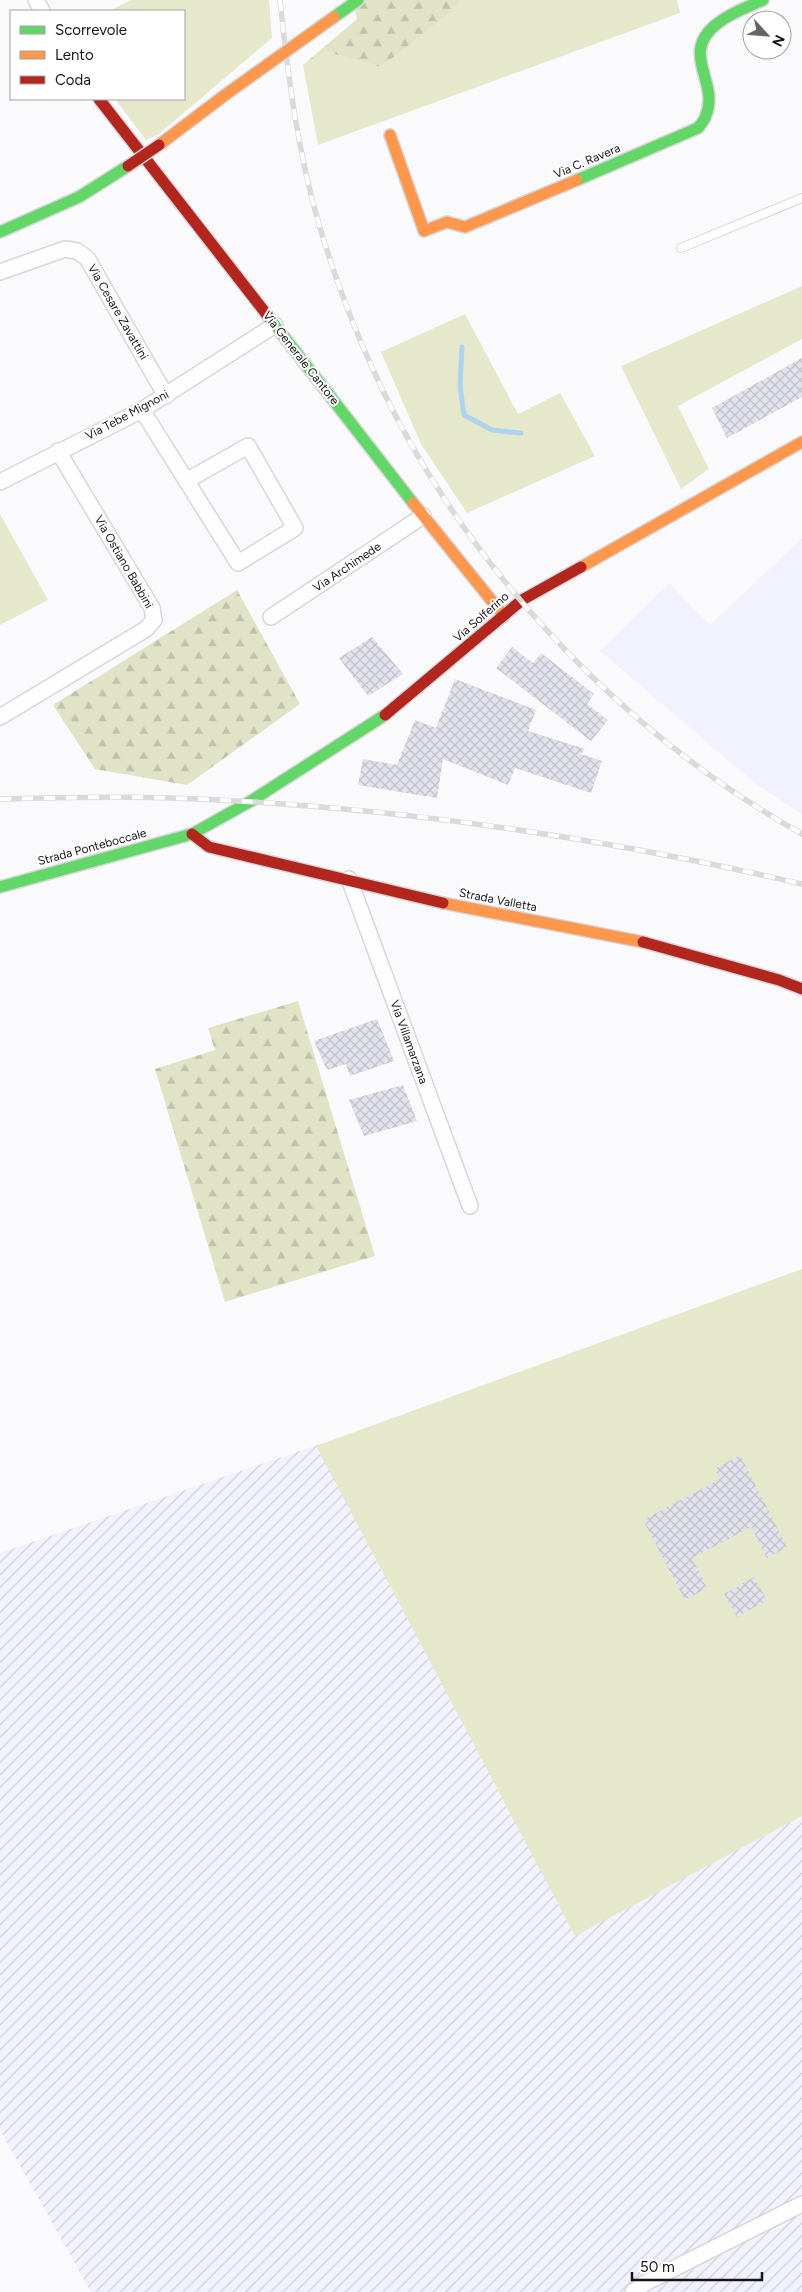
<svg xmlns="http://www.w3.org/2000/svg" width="802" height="2292" font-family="Figtree,sans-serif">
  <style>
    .built { fill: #f1f2fe }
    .industrial { fill: url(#industrial-furrows) }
    .grass { fill: #e6e8cc }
    .forest { fill: url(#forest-firs) }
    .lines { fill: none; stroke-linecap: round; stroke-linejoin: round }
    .stream { stroke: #b0d3eb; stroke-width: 5 }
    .building { fill: url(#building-cross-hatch) }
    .lane-casing { stroke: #d6d7da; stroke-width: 10 }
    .street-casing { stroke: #d6d7da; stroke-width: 18 }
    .fast-casing { stroke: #d6d7da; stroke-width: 14 }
    .slow-casing { stroke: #d6d7da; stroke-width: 14 }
    .jam-casing { stroke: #d6d7da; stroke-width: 14 }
    .lane { stroke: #fefeff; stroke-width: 8 }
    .street { stroke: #fefeff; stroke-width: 15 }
    .fast { stroke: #63d668; stroke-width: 11 }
    .slow { stroke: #ff974d; stroke-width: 11 }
    .jam { stroke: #b3261e; stroke-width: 11 }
    .rail-casing { stroke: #dadada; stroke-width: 5.5 }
    .rail { stroke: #fff; stroke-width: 4; stroke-dasharray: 11; stroke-linecap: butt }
    .slow-bridge-casing { stroke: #d6d7da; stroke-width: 14; stroke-linecap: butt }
    .jam-bridge-casing { stroke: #d6d7da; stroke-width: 14; stroke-linecap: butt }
    .slow-bridge { stroke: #ff974d; stroke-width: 11 }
    .jam-bridge { stroke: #b3261e; stroke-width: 11 }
    .labels { text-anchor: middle; stroke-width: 4; stroke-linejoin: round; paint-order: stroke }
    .street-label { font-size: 12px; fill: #151519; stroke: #fff }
  </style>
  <defs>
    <pattern id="industrial-furrows" width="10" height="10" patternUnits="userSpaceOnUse" patternTransform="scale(1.25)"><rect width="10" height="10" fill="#f1f2fe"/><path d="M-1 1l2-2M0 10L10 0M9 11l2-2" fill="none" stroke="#cecfd9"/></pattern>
    <pattern id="forest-firs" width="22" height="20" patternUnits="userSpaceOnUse" patternTransform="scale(1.25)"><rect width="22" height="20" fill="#e1e3c7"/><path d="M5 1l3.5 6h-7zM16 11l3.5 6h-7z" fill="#c0c2aa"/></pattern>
    <pattern id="building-cross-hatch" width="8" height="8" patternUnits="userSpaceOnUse" patternTransform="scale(1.25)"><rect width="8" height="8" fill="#e1e2eb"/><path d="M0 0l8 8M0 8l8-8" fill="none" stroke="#c0c1c9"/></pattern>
  </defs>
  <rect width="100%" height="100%" fill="#fafafd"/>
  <path class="built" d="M802,538V814L757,785L600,651L669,583L710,625Z"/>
  <path class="industrial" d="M326,1442L580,1930L802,1816V2292H91L0,2130V1553Z"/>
  <g class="grass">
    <path d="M131,0H269L272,38L159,134L146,140L115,99H184V11H109Z"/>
    <path d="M461,0H677L680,13L318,145L303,65L327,52L381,67L445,17Z"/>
    <path d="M802,286V339L678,406L709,469L681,489L621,366Z"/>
    <path d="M465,314L518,414L560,393L595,456L467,513L421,444L381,352Z"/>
    <path d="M0,514L48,600L0,625Z"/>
    <path d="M802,1269V1816L575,1936L316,1446Z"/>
  </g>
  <g class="forest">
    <path d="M353,0H461L445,17L381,67L327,52L303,65L357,19Z"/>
    <path d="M237,590L300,704L187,785L95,769L53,705Z"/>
    <path d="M298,1001L375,1256L225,1302L155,1069L215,1050L208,1028Z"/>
  </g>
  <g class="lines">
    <path class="stream" d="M462,347L460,386L464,415L492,430L521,433"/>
  </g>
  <g class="building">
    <path d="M802,358V397L727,438L712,408Z"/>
    <path d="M372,637L403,674L368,696L339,658Z"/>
    <path d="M512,647L533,663L541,653L594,694L587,704L608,720L591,741L496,668Z"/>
    <path d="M455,679L536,710L528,731L585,749L581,754L602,761L591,793L515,768L508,785L443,759L437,798L358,785L363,759L397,765L415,720L436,728Z"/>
    <path d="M377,1019L394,1061L350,1076L346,1064L327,1070L314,1041Z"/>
    <path d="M403,1085L417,1121L364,1136L349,1100Z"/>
    <path d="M740,1455L787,1547L767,1558L751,1527L692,1558L707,1588L685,1600L643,1520L720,1479L715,1469Z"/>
    <path d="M754,1577L767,1600L737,1617L724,1594Z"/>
  </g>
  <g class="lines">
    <g class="lane-casing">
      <path id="lane" d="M681,248L802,198"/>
    </g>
    <g class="street-casing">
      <g id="street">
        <path d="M36,0L42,11"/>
        <path d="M0,272L65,249L77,251L87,258L166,396"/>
        <path d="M142,410L238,563L295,528L248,446L186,481"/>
        <path d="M0,482L142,410L275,325"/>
        <path d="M271,617L423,516"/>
        <path d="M0,717L146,629L154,620L152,608L58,451"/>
        <path d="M349,879L470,1206"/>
        <path d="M633,2292L645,2283L802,2204"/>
      </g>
    </g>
    <g class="fast-casing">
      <g id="fast">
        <path d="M334,17L358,0"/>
        <path d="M577,180L698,128C701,124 705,120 706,115C720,82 678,53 718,23C732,12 748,7 763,0"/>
        <path d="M0,232L79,197L128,166"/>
        <path d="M271,320L413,503"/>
        <path d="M0,887L192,834L251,801L385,715"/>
      </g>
    </g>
    <g class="slow-casing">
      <g id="slow">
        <path d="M390,135L424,231L447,222L465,227L577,180"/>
        <path d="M159,145L225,95"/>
        <path d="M413,503L504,616"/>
        <path d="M581,567L802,442"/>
        <path d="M443,903L643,942"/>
      </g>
    </g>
    <g class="jam-casing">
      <g id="jam">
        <path d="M99,99L271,320"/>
        <path d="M385,715L522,600L581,567"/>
        <path d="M192,834L209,847L443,903"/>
        <path d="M643,942L779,980L802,989"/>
      </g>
    </g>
    <use href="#lane" class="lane"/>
    <use href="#street" class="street"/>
    <use href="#fast" class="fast"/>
    <use href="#slow" class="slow"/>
    <use href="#jam" class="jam"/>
    <g class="rail-casing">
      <g id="rail">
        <path d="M280,0C288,77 298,154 320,228C345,311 380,394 425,468C516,618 649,748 802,834"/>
        <path d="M0,799C57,798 114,796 171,798C384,805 595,836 802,884"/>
      </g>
    </g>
    <use href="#rail" class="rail"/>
    <g class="slow-bridge-casing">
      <path id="slow-bridge" d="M225,95L334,17"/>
    </g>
    <g class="jam-bridge-casing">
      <path id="jam-bridge" d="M128,166L159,145"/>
    </g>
    <use href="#slow-bridge" class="slow-bridge"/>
    <use href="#jam-bridge" class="jam-bridge"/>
  </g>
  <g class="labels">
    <g class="street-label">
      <text transform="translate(587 161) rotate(-23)" y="4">Via C. Ravera</text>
      <text transform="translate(118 312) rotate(60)" y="4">Via Cesare Zavattini</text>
      <text transform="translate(301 358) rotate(52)" y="4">Via Generale Cantore</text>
      <text transform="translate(127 415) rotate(-28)" y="4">Via Tebe Mignoni</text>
      <text transform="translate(124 562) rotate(60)" y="4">Via Ostiano Babbini</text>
      <text transform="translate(347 567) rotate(-34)" y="4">Via Archimede</text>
      <text transform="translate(481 617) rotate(-41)" y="4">Via Solferino</text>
      <text transform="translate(92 847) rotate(-15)" y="4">Strada Ponteboccale</text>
      <text transform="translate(498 900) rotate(11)" y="4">Strada Valletta</text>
      <text transform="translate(409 1042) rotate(70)" y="4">Via Villamarzana</text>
    </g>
  </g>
  <rect x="10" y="10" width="175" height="90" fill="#ffffff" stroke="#a1a1a3"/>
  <rect x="20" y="26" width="25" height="8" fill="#63d668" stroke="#a1a1a3"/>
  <text x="55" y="35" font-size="15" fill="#151519">Scorrevole</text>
  <rect x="20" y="51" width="25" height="8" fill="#ff974d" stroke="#a1a1a3"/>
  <text x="55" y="60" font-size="15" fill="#151519">Lento</text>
  <rect x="20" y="76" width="25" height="8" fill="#b3261e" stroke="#a1a1a3"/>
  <text x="55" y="85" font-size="15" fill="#151519">Coda</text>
  <g transform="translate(767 35) rotate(116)"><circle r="24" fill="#ffffff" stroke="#a1a1a3"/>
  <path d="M0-4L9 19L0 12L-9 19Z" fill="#656569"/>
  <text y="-8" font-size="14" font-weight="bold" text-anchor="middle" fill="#151519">N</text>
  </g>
  <path d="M632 2272v8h130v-8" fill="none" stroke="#151519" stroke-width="2.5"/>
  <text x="640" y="2272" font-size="15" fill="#151519" stroke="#ffffff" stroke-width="4" paint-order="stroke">50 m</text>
</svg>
